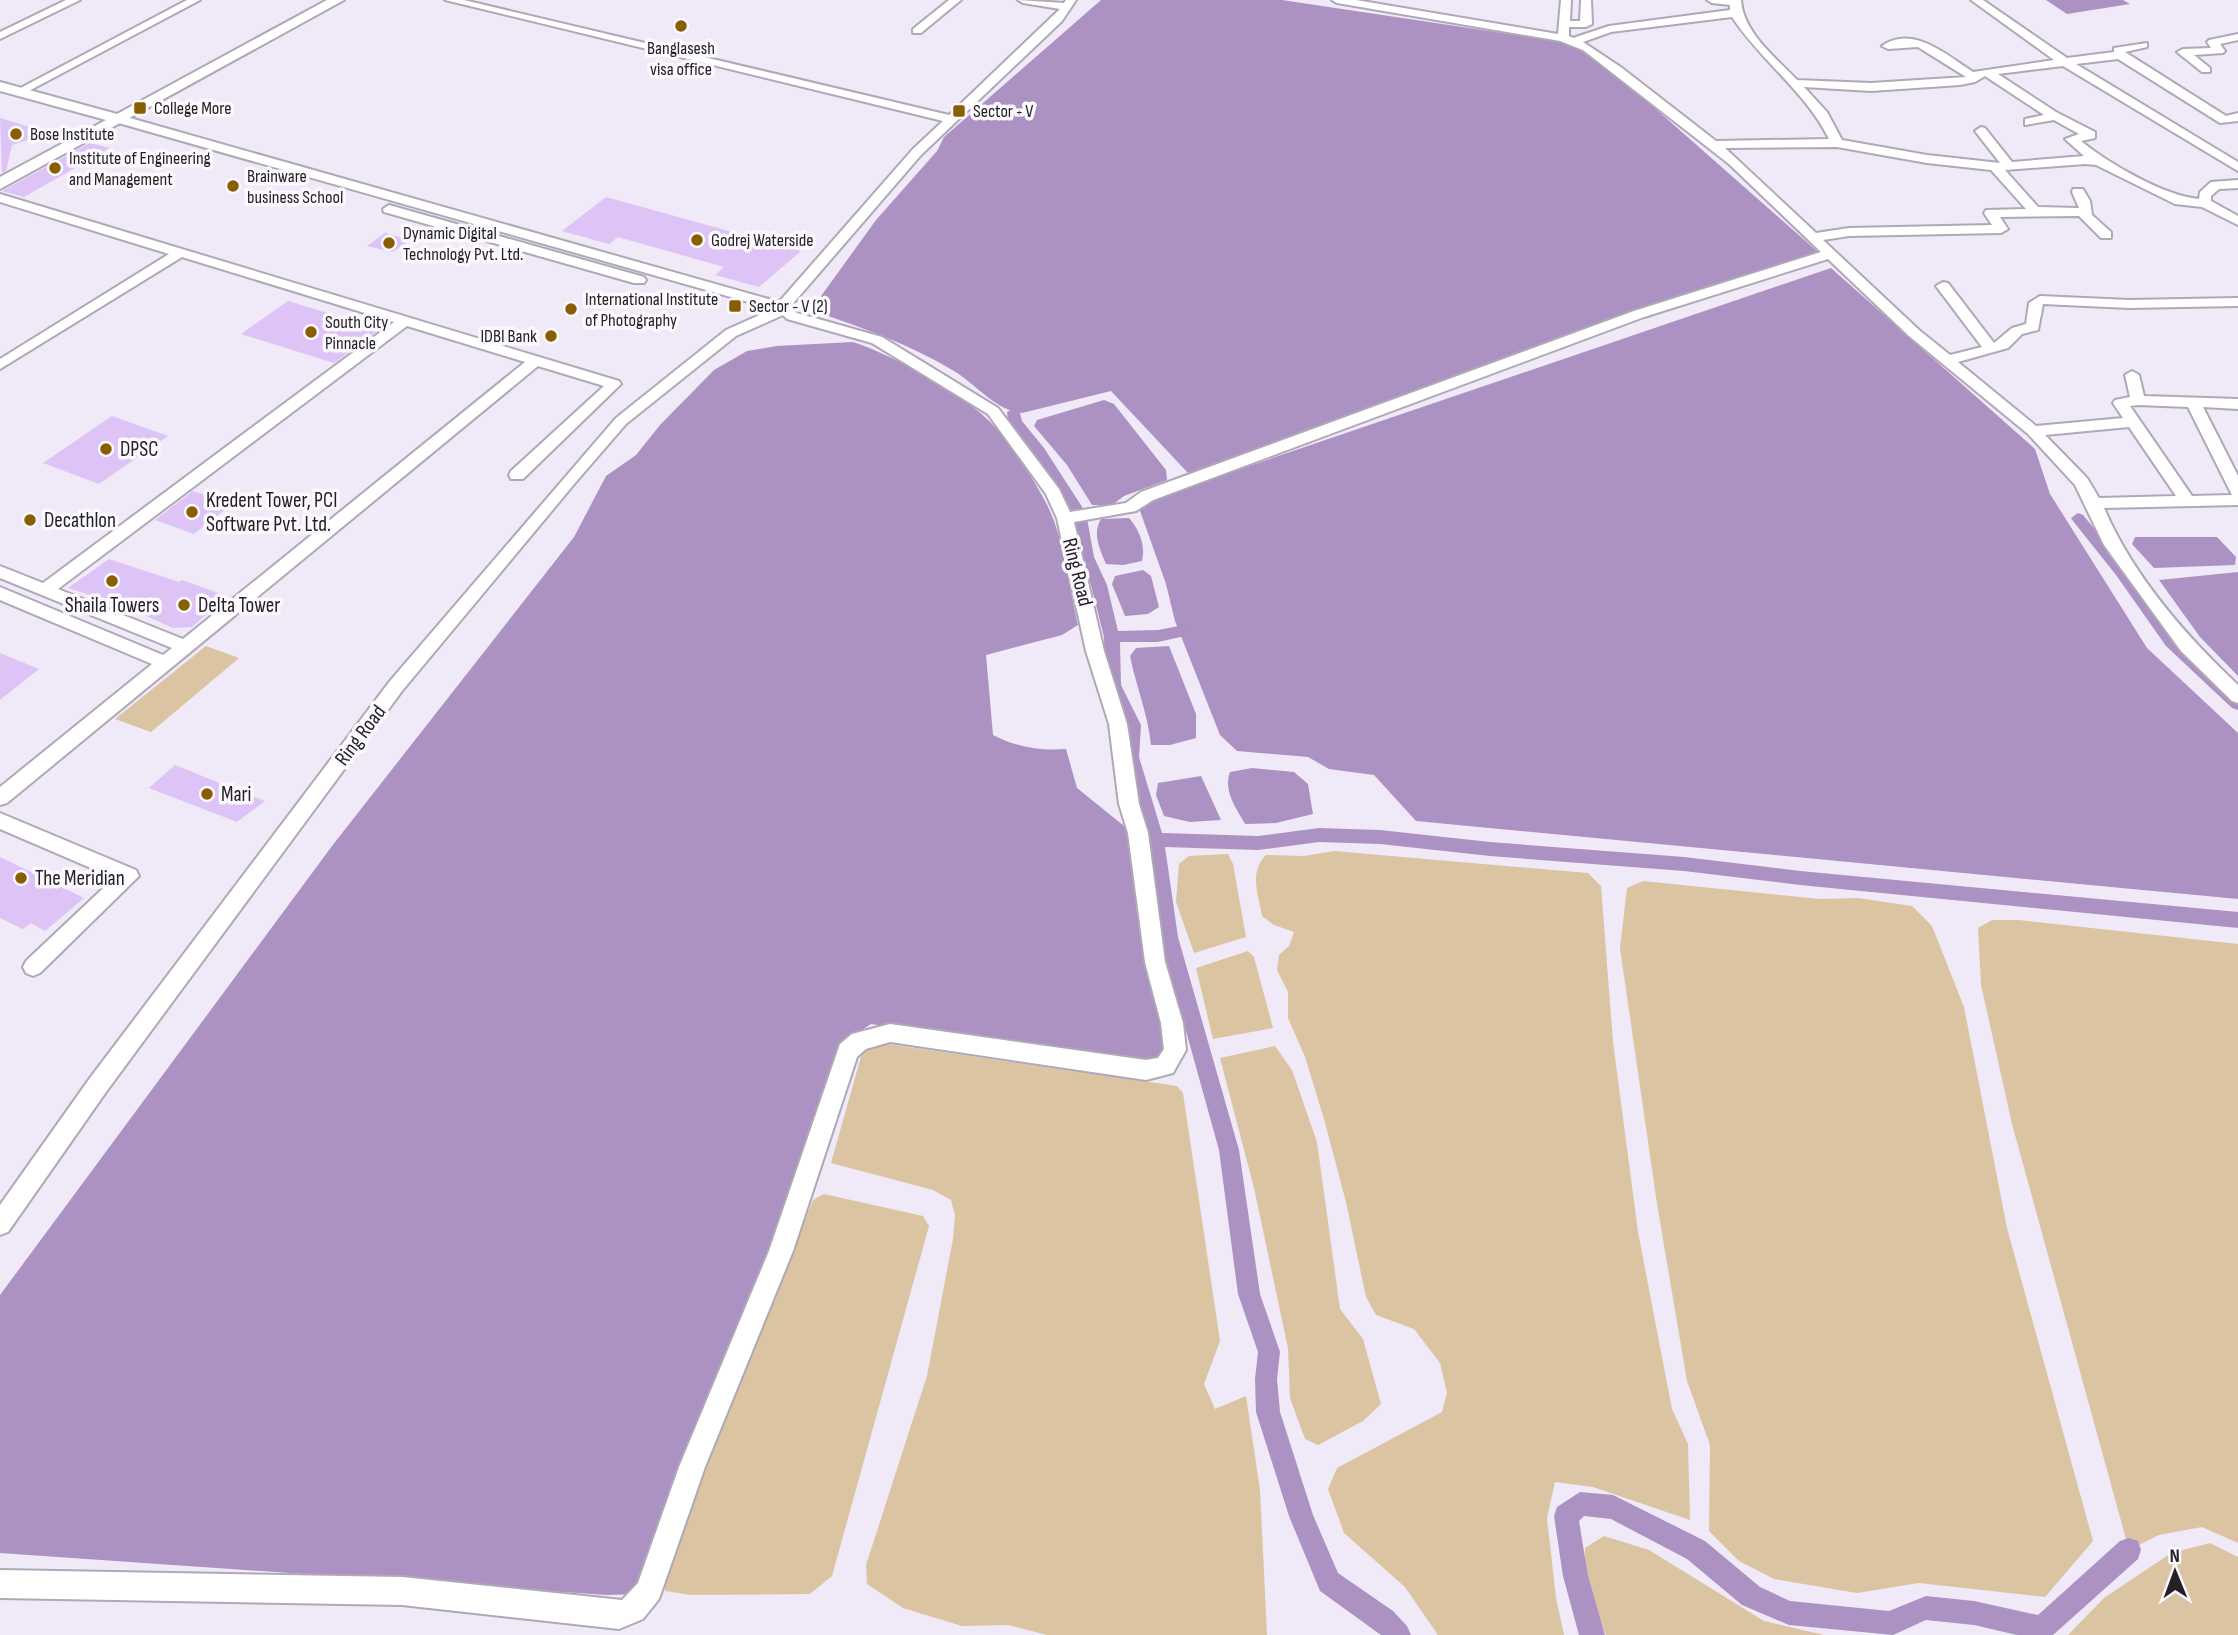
<svg xmlns="http://www.w3.org/2000/svg" width="2238" height="1635" font-family="'Sofia Sans Condensed',sans-serif">
  <style>
    .green { fill: #dbc4a2 }
    .water { fill: #ab92c3 }
    .lines { fill: none; stroke-linecap: round; stroke-linejoin: round }
    .canal { fill: #ab92c3; fill-rule: evenodd }
    .building { fill: #ddc3f6 }
    .minor-casing { stroke: #afa8b6; stroke-width: 4 }
    .major-casing { stroke: #afa8b6; stroke-width: 4 }
    .minor { fill: #fff; fill-rule: evenodd }
    .major { fill: #fff; fill-rule: evenodd }
    .poi-dot { fill: #895e00; stroke: #fbf8fe; stroke-width: 2.5 }
    .labels { text-anchor: middle; stroke-width: 7; stroke-linejoin: round; paint-order: stroke }
    .far-poi-label { font-size: 18px; fill: #232126; stroke: #fbf8fe; text-anchor: start }
    .poi-label { font-size: 21px; fill: #232126; stroke: #fbf8fe; text-anchor: start }
    .street-label { font-size: 21px; fill: #232126; stroke: #fbf8fe }
  </style>
  <rect width="100%" height="100%" fill="#f0e9f7"/>
  <g class="green">
    <path d="M206,646L239,658L151,732L115,719Z"/>
    <path d="M1334,851L1588,873L1601,886L1613,1042L1638,1232L1672,1409L1688,1444L1690,1520L1593,1487L1555,1482L1547,1518L1556,1598L1564,1635H1438L1405,1587L1344,1533L1328,1489L1337,1468L1442,1412L1447,1393L1440,1363L1414,1329L1376,1315L1366,1297L1346,1202L1324,1119L1305,1057L1288,1018V992L1277,970L1279,955L1289,946L1294,932L1274,925L1262,916C1258,893 1249,872 1266,855L1304,856Z"/>
    <path d="M1228,854L1233,864L1246,937L1194,953L1176,902L1179,864L1189,856Z"/>
    <path d="M1643,881L1820,899L1858,898L1912,906L1932,926L1964,1007L2007,1228L2093,1541L2045,1597L1919,1583L1857,1593L1774,1579L1739,1561L1709,1531L1710,1445L1687,1381L1657,1204L1620,948L1627,888Z"/>
    <path d="M1992,920H2019L2238,944V1543L2202,1527L2159,1535L2129,1550L2012,1124L1981,985L1978,928Z"/>
    <path d="M1248,951L1254,957L1273,1028L1213,1039L1196,968Z"/>
    <path d="M880,1043L1177,1086L1183,1093L1220,1341L1204,1384L1215,1409L1246,1396L1260,1490L1267,1635H1047L1008,1625L962,1626L903,1608L867,1584L866,1565L927,1376L953,1239L955,1215L951,1200L933,1190L831,1163L864,1046Z"/>
    <path d="M1275,1046L1292,1070L1317,1142L1340,1309L1363,1339L1381,1404L1363,1421L1318,1445L1305,1439L1290,1398L1288,1348L1254,1188L1220,1058Z"/>
    <path d="M824,1194L923,1216L929,1226L832,1576L810,1594L691,1595L665,1591V1568L813,1200Z"/>
    <path d="M1604,1536L1649,1550L1764,1621L1824,1635H1606L1585,1582V1548Z"/>
    <path d="M2210,1543L2238,1557V1635H2068L2104,1598L2171,1553Z"/>
  </g>
  <g class="water">
    <path d="M1101,0H1282L1562,42L1599,59L1818,252C1606,321 1399,402 1188,473L1111,391L1022,413C995,410 977,385 954,371C909,344 861,327 811,310L876,220L937,151L944,137Z"/>
    <path d="M2046,0H2123L2130,4L2067,14Z"/>
    <path d="M1831,268L2035,449L2050,494L2147,648L2238,733V899L1416,821L1374,775L1329,769L1308,757L1237,751L1220,735L1175,621L1166,584L1139,508L1155,498Z"/>
    <path d="M853,342C894,356 956,389 987,419C1006,436 1043,492 1052,516C1065,548 1070,591 1078,625L1062,635L986,655L993,735C1016,747 1040,751 1066,749L1077,788L1129,830L1170,1054L1158,1063L1063,1053L871,1024L841,1044L780,1234L637,1594L607,1595L0,1553V1295L332,846L574,537L606,476L636,455L660,425L714,370L747,351L777,346Z"/>
    <path d="M1104,400L1114,404L1166,470L1167,480L1124,496L1112,505H1092L1067,465L1034,426L1037,420Z"/>
    <path d="M1129,518C1139,529 1146,546 1142,561L1123,565L1106,564C1100,550 1092,533 1101,519Z"/>
    <path d="M2135,537H2217L2236,557L2235,565L2154,568L2132,544Z"/>
    <path d="M1143,570L1151,576L1159,607L1148,614L1125,616L1112,584L1115,576Z"/>
    <path d="M2238,572V676L2200,637L2159,580Z"/>
    <path d="M1169,646L1196,714V738L1170,745H1151C1148,714 1136,686 1130,656L1136,648Z"/>
    <path d="M1252,768L1294,772L1308,784L1313,814L1276,823L1245,824C1236,808 1223,791 1230,772Z"/>
    <path d="M1201,776L1221,820L1190,822L1164,816L1156,795L1158,783Z"/>
  </g>
  <g class="lines">
    <g class="canal">
      <path d="M1014,408L1019,409L1022,421L1044,448L1086,513L1094,557L1107,585L1118,631L1158,630L1179,626L1187,632L1185,636L1158,642H1120L1121,685L1141,725L1139,757L1162,833L1258,836L1319,828L1380,830L1490,842L1684,857L1800,871L2238,912V928L1800,885L1684,871L1490,856L1380,844L1319,842L1258,850L1165,847L1178,937L1239,1150L1260,1294L1280,1352L1277,1379L1280,1412L1313,1515L1338,1573L1393,1611L1407,1626L1411,1635H1381L1320,1591L1289,1516L1256,1412L1255,1379L1258,1352L1238,1294L1219,1150L1160,937L1146,840L1123,757L1125,725L1105,685L1104,637L1091,585L1078,557L1072,513L1034,454L1008,421L1007,412Z"/>
      <path d="M2078,513L2083,515L2126,567L2178,638L2238,694V710L2232,708L2166,646L2116,575L2073,521L2071,518Z"/>
      <path d="M1580,1492L1613,1495L1705,1541L1760,1587L1790,1601L1889,1611L1926,1596L1974,1601L2038,1615L2120,1541L2129,1538L2138,1541L2141,1550L2138,1559L2053,1635H2017L1974,1625L1926,1620L1893,1635L1789,1625L1742,1605L1687,1559L1611,1519L1584,1516L1579,1521L1588,1576L1605,1635H1579L1563,1576L1554,1516L1557,1507Z"/>
    </g>
  </g>
  <g class="building">
    <path d="M0,118L33,128L31,139L12,145L6,171L2,173Z"/>
    <path d="M90,143L110,148L24,197L2,191Z"/>
    <path d="M606,197L801,251L759,287L715,275L724,267L618,237L609,244L562,231Z"/>
    <path d="M385,233L410,240L393,252L367,246Z"/>
    <path d="M288,301L380,329L334,363L241,334Z"/>
    <path d="M112,416L168,436L99,484L43,463Z"/>
    <path d="M193,491L232,504L194,534L155,520Z"/>
    <path d="M109,559L179,582L182,580L227,596L192,627L173,628L124,606L68,588Z"/>
    <path d="M0,653L39,669L0,700Z"/>
    <path d="M175,765L232,788L265,801L237,822L149,788Z"/>
    <path d="M0,857L84,898L45,931L31,923L23,929L0,918Z"/>
  </g>
  <g class="lines">
    <g class="minor-casing">
      <g id="minor">
        <path d="M66,0H80L0,39V32Z"/>
        <path d="M187,0H200L23,94L13,92Z"/>
        <path d="M445,0H464L949,115L1060,9L1023,3L1018,0L1064,3L1066,0H1076L1062,21L921,155L790,307L797,313L882,337L998,408L1059,489L1070,512L1126,503L1141,492L1634,311L1821,252L1729,164L1583,50L1560,41L1337,3L1332,0H1356L1558,34L1561,0H1571L1570,21H1580L1581,0H1591L1592,24L1586,27H1569V36L1573,38L1609,26L1730,10V5L1712,3L1707,0H1741C1743,32 1775,57 1797,80L1871,83L1966,77L1918,47L1888,49L1882,46C1913,24 1948,56 1973,72L2054,60L1971,0H1983L2067,58L2114,52V48L2147,43V47L2125,52L2226,116L2238,113V121L2220,123L2118,59L2076,64L2238,162V171L2063,66L1998,74L2056,112L2095,132V138L2081,141C2108,163 2164,196 2199,199L2200,192L2211,182L2238,180V188L2219,189L2211,196V201L2238,216V225L2202,207L2175,204L2096,165L2085,164L2005,170L2038,207L2079,208L2072,192L2073,189H2083L2090,201L2092,215L2111,232V238H2101L2079,216L2000,217L2008,229L2001,233L1849,236L1823,240L1919,330L1950,355L1982,347L1936,286L1943,282L1948,283L1994,343L2012,328L2026,324L2029,303L2040,296L2129,300L2238,298V306L2129,308L2043,304L2038,330L2022,334L2008,348L1958,362L2036,426L2123,418L2113,403L2115,400L2130,397L2125,375L2132,371L2139,375L2144,396L2238,399V409L2203,407L2238,476V505L2104,508C2133,576 2185,635 2238,685V703L2232,701L2181,651L2104,545L2075,485L2028,434L1909,336L1828,259L1644,317L1153,500L1136,511L1074,522L1104,651L1127,724L1139,804L1148,833L1165,962L1183,1023L1186,1050L1173,1073L1146,1080L890,1042L866,1049L857,1057L793,1251L705,1467L659,1599L643,1619L619,1629L402,1605L0,1598V1570L402,1577L622,1600L638,1583L679,1467L769,1251L840,1044L852,1034L890,1024L1146,1060L1158,1058L1164,1049L1161,1023L1145,962L1128,833L1119,804L1109,724L1086,651L1057,518L1046,494L988,414L872,343L787,319L783,315L736,336L626,424L575,483L402,691L106,1092L8,1232L0,1235V1205L90,1078L390,681L616,418L726,330L773,309L115,122V116H123L779,302L913,149L943,121ZM1732,17C1761,61 1806,92 1829,139L1716,141L1622,68L1583,42L1611,32ZM1985,76L2044,115L2025,119V125L2054,120L2079,134L2065,139L2084,156L2012,162L1985,128L1981,127L1975,131L2000,163L1927,155L1842,140L1827,112L1804,87L1871,91L1960,85L1975,82ZM1837,147L1927,163L1991,170L2026,209L1986,210L1984,213L1992,225L1849,228L1816,233L1725,148ZM2138,405L2188,407L2232,495L2192,496L2130,406ZM2129,427L2176,496L2099,498L2087,478L2045,435Z"/>
        <path d="M949,0H961L921,33H913V29Z"/>
        <path d="M2238,34V40L2220,44L2225,51L2223,53L2194,55L2210,68V72H2202L2177,52L2183,49L2211,48L2207,42L2209,40Z"/>
        <path d="M0,194L619,381L621,384L523,479H511L509,475L511,471L604,386L538,366L7,803L0,805V787L152,664L0,600V587L163,655L172,648L0,578V566L43,583L394,322L182,257L0,369V359L169,254L0,202ZM407,326L525,362L183,639L58,589Z"/>
        <path d="M389,205L644,277L646,280L644,283H634L384,212L383,209Z"/>
        <path d="M0,813L136,870L139,876L40,973L33,976L26,973L23,967L26,961L114,878L0,829Z"/>
      </g>
    </g>
    <g class="major-casing">
      <path id="major" d="M327,0H344L0,189V177L106,120L0,91V82L117,114Z"/>
    </g>
    <use href="#minor" class="minor"/>
    <use href="#major" class="major"/>
  </g>
  <g class="poi-dot">
    <circle cx="681" cy="26" r="7"/>
    <rect x="133" y="101" width="14" height="14" rx="3.5"/>
    <rect x="952" y="104" width="14" height="14" rx="3.5"/>
    <circle cx="16" cy="134" r="7"/>
    <circle cx="55" cy="168" r="7"/>
    <circle cx="233" cy="186" r="7"/>
    <circle cx="697" cy="240" r="7"/>
    <circle cx="389" cy="243" r="7"/>
    <rect x="728" y="299" width="14" height="14" rx="3.5"/>
    <circle cx="571" cy="309" r="7"/>
    <circle cx="311" cy="332" r="7"/>
    <circle cx="551" cy="336" r="7"/>
    <circle cx="106" cy="449" r="7"/>
    <circle cx="192" cy="512" r="7"/>
    <circle cx="30" cy="520" r="7"/>
    <circle cx="112" cy="581" r="7"/>
    <circle cx="184" cy="605" r="7"/>
    <circle cx="207" cy="794" r="7"/>
    <circle cx="21" cy="878" r="7"/>
  </g>
  <g class="labels">
    <g class="far-poi-label">
      <text x="681" y="54" text-anchor="middle">Banglasesh<tspan x="681" dy="21">visa office</tspan></text>
      <text x="154" y="114">College More</text>
      <text x="973" y="117">Sector - V</text>
      <text x="30" y="140">Bose Institute</text>
      <text x="69" y="164">Institute of Engineering<tspan x="69" dy="21">and Management</tspan></text>
      <text x="247" y="182">Brainware<tspan x="247" dy="21">business School</tspan></text>
      <text x="403" y="239">Dynamic Digital<tspan x="403" dy="21">Technology Pvt. Ltd.</tspan></text>
      <text x="711" y="246">Godrej Waterside</text>
      <text x="585" y="305">International Institute<tspan x="585" dy="21">of Photography</tspan></text>
      <text x="749" y="312">Sector - V (2)</text>
      <text x="325" y="328">South City<tspan x="325" dy="21">Pinnacle</tspan></text>
      <text x="537" y="342" text-anchor="end">IDBI Bank</text>
    </g>
    <g class="poi-label">
      <text x="120" y="456">DPSC</text>
      <text x="206" y="507">Kredent Tower, PCI<tspan x="206" dy="24">Software Pvt. Ltd.</tspan></text>
      <text x="44" y="527">Decathlon</text>
      <text x="112" y="612" text-anchor="middle">Shaila Towers</text>
      <text x="198" y="612">Delta Tower</text>
      <text x="221" y="801">Mari</text>
      <text x="35" y="885">The Meridian</text>
    </g>
    <g class="street-label">
      <text transform="translate(1078 572) rotate(76)" y="7">Ring Road</text>
      <text transform="translate(360 735) rotate(-53)" y="7">Ring Road</text>
    </g>
  </g>
  <g transform="translate(2175 1572) rotate(359)" stroke="#fbf8fe" stroke-width="5" paint-order="stroke">
  <path d="M0-5L12 26L0 18L-12 26Z" fill="#232126"/>
  <text y="-10" font-size="19" font-weight="bold" text-anchor="middle" fill="#232126">N</text>
  </g>
</svg>
